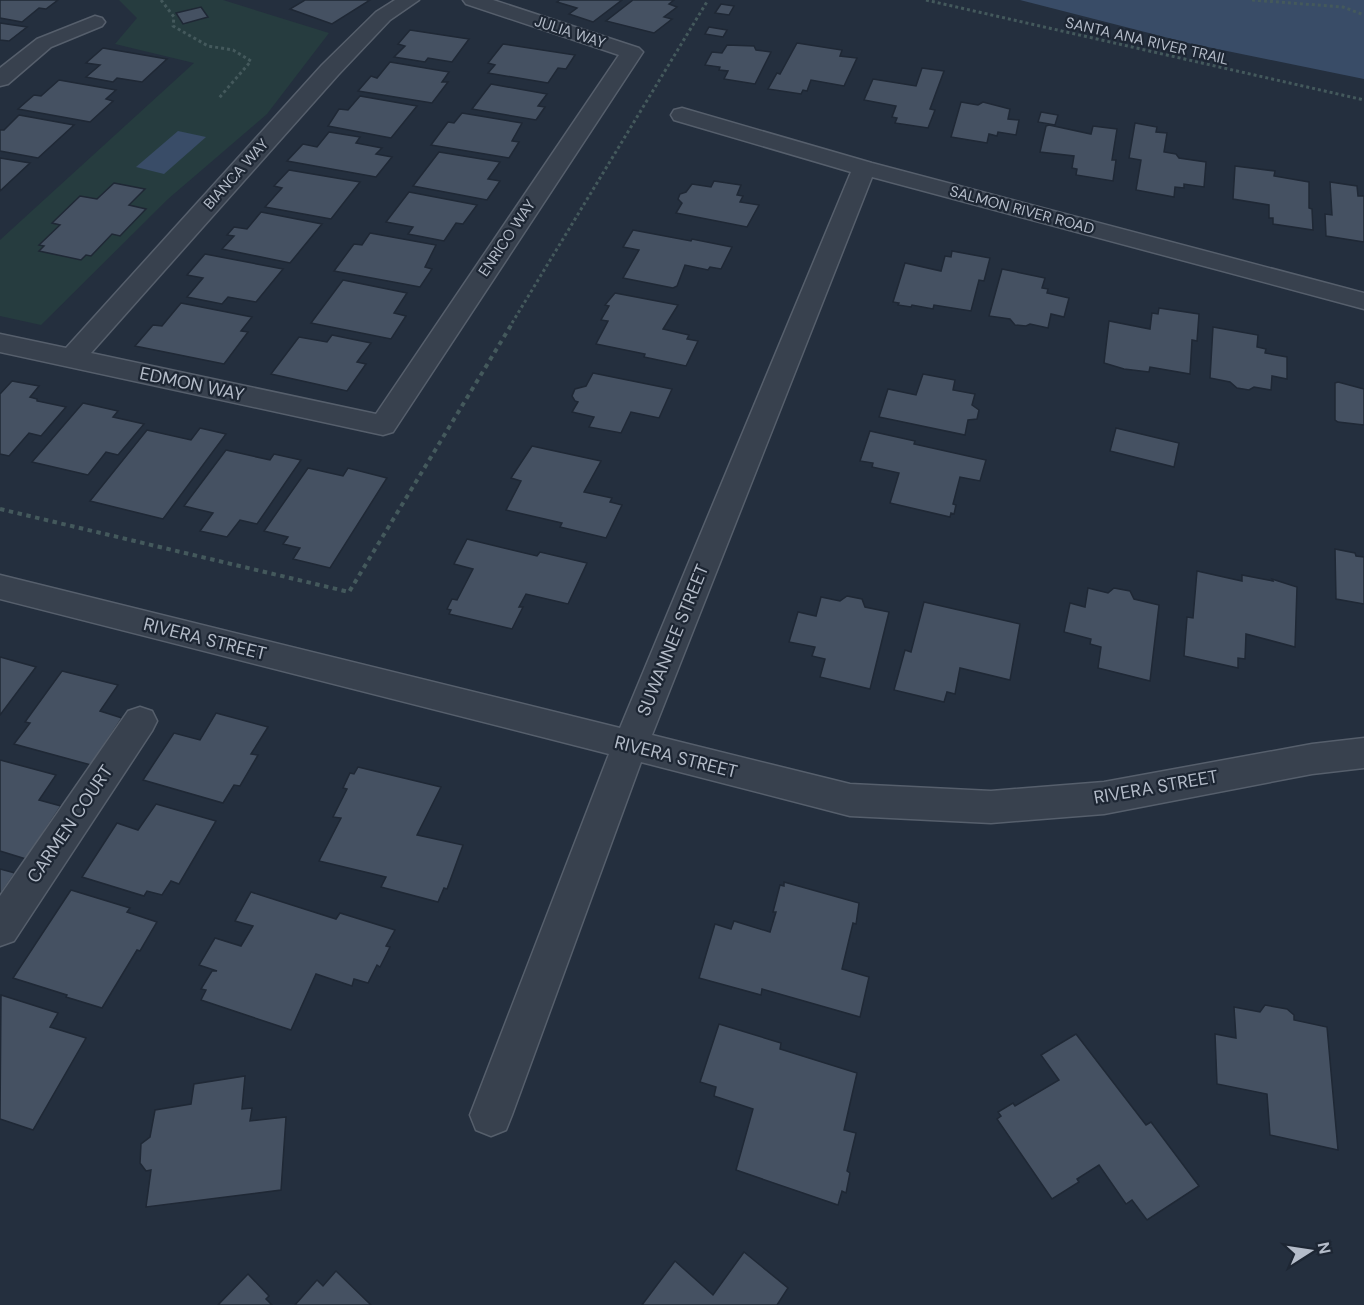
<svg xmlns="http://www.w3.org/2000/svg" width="1364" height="1305" font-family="'DM Sans',sans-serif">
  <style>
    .green { fill: #263c3f }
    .water { fill: #394c67 }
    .building { fill: #455162; stroke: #1f2835; stroke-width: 1.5 }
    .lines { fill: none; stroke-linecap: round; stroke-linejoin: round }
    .minor-casing { stroke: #565f6c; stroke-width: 3 }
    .path-far1 { stroke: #44595c; stroke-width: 3; stroke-dasharray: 3 3; stroke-linecap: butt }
    .path { stroke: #44595c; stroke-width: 4; stroke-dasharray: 4.5 4.5; stroke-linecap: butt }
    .minor { fill: #38414e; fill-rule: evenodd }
    .labels { text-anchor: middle; stroke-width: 4.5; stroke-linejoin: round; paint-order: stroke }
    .far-street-label { font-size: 15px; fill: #b4bcc9; stroke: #1d2633 }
    .street-label { font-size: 18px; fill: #b4bcc9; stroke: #1d2633 }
  </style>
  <rect width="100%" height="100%" fill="#242f3e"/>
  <path class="green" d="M119,0H223L329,33L267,114L168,199L41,325L0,316V240L194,63L115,44L137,18Z"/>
  <g class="water">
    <path d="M1020,0H1364V79L1188,43Z"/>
    <path d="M178,131L206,137L164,174L136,167Z"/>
  </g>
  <g class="building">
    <path d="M0,0H58L46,9L39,8L22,22L0,18Z"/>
    <path d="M305,0H370L332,24L290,9Z"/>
    <path d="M560,0H622L593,22L569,14L577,8L557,2Z"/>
    <path d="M633,0H674L669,4L677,7L664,17L672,19L654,33L606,21Z"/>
    <path d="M721,4L734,6L729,15L715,13Z"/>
    <path d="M201,7L208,17L183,24L176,13Z"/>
    <path d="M0,23L27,27L9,41L0,40Z"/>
    <path d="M709,27L727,30L723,37L705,34Z"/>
    <path d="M410,30L469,39L452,62L428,58L425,62L394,57L405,46L398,44Z"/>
    <path d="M797,43L842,50L840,56L857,58L844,86L811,80L807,91L803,90L801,94L768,89L777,73L780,74Z"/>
    <path d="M503,44L575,55L566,69L558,68L548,83L488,73L495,65L488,63Z"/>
    <path d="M727,45L754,46L756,50L771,52L755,84L724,79L728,71L719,70L720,67L705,65L712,52L722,53Z"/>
    <path d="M103,48L167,59L142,82L117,78L113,82L86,77L100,65L86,63Z"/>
    <path d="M390,62L449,72L442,82H448L432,103L358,91L371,76L377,78Z"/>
    <path d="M922,68L944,71L930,109L935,110L928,128L895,123L897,118L892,117L896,106L864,100L873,79L916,86Z"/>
    <path d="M59,80L116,90L106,99L113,101L90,122L18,109L34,95L41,96Z"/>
    <path d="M491,84L547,94L538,106L545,107L536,120L472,109Z"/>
    <path d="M360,96L417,106L391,138L328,126L339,109L348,110Z"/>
    <path d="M961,102L978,105L983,102L1010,109L1008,119L1019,120L1016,135L998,132L997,136L989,134L987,143L951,137Z"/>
    <path d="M1041,112L1058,115L1055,125L1038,122Z"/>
    <path d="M462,113L522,123L512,141L519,142L509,158L431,145L448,122L454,123Z"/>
    <path d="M19,115L74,125L38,158L0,151V130H4Z"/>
    <path d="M1135,123L1157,127L1156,132L1167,133L1164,152L1176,154L1179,158L1206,162L1204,187L1184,184V188L1175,187L1174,197L1136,190L1141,160L1129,158Z"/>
    <path d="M1049,125L1091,134L1093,126L1117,129L1112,160H1116L1113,181L1076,175L1077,169L1072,168L1074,156L1040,152L1046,126Z"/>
    <path d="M329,132L360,137L356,143L382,148L376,154L392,157L376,177L287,161L303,144L317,147Z"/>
    <path d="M439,152L500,162L488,179L500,181L487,200L413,186Z"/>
    <path d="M0,158L30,163L0,191Z"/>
    <path d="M1235,166L1275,171L1274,176L1309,182V208L1312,209L1313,230L1273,224V218H1269V205L1233,199Z"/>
    <path d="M289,170L360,182L331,219L265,207L282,188L274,186Z"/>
    <path d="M714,181L741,185L737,195L743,196L740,202L759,205L747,227L676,213L682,203L678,199L680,194L686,192L692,184L711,187Z"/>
    <path d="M1330,182L1357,186L1358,196H1364V242L1326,236L1325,214L1332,215Z"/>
    <path d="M114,183L145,189L129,205L146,209L120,236L112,234L91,256L86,255L81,260L39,251L44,246L39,245L60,225L52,223L80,196L97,199Z"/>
    <path d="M409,192L477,205L463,224L456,223L444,241L408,234L413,227L386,222Z"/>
    <path d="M261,212L322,224L290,263L222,249L234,236L227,235L234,227L247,229Z"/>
    <path d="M633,230L691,241L692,239L732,247L721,269L710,267L708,270L685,265L677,286L673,288L623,278L639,250L623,247Z"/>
    <path d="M370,233L436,245L425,267L432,269L420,287L334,271L354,244L362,245Z"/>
    <path d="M952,251L990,258L984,281L979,280L971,311L934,305L933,309L912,305L911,307L898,305L899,303L893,302L905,263L941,271L945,256L951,257Z"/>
    <path d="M205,254L283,269L256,302L228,297L222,304L187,297L203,278L187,275Z"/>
    <path d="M1002,269L1045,278L1042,288L1048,289L1047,293L1069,298L1064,317L1051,314L1048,328L1030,324L1026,326L1015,325L1010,319L989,316Z"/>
    <path d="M343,280L407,293L394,313L406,316L391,339L311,323Z"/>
    <path d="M615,293L678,305L663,329L689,335L687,339L698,341L686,366L644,357L645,354L596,344L608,321L601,320L609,306L605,305Z"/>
    <path d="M181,303L252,317L241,331L248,332L224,364L135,346L153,325L162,326Z"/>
    <path d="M1159,308L1199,314L1197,341L1192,340L1190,374L1150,367L1149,372L1124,369L1104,363L1109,321L1150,329L1152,313L1158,314Z"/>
    <path d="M1213,327L1258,335L1257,347L1266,349L1265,353L1287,357V379L1272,376L1271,390L1254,387L1249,390L1237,388L1230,382L1210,378Z"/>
    <path d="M332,335L371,343L357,362L366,364L347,391L271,374L299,337L327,342Z"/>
    <path d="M593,373L672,389L659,418L631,412L621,433L589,427L594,417L572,412L578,402L575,401L572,396L575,389L586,386Z"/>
    <path d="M923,374L955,380L953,390L975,394L972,405L979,410L977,419L968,420L965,435L879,417L888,389L916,395Z"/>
    <path d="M12,381L39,386L30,397L37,399V401L66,407L41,436L29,433L9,456L0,454V394Z"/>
    <path d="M1338,382L1364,389V425L1338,422L1335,420V383Z"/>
    <path d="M83,403L118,411L113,417L144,424L118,455L106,452L88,475L32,462Z"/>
    <path d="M200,428L226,434L163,519L90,501L147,430L191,440Z"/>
    <path d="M1116,428L1179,443L1174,467L1110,451Z"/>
    <path d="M870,431L915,441L914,444L986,460L980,481L960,477L953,504L956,505L954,514L951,513L950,517L890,503L899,473L872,467L873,463L860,461Z"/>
    <path d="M532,446L601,461L584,492L612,498L610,502L622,505L606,538L560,527L562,523L506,510L521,481L511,478Z"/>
    <path d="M226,450L270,460L274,454L301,460L257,524L240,520L227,537L200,531L213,513L184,506Z"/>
    <path d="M308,468L343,476L348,468L387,478L330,568L293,559L300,548L283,544L288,537L264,531Z"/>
    <path d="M467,539L537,556L540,552L587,563L568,604L526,594L519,607H523L512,629L449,614L451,610L447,609L452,599L457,600L473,569L454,564Z"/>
    <path d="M1335,549L1355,553L1356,556L1364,557V604L1336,599Z"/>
    <path d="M1197,571L1242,581V575L1273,581L1272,579L1297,587L1295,647L1246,634L1245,659L1238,658V668L1184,656L1187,617L1193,618Z"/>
    <path d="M1088,588L1108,593L1114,588L1130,591L1134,599L1159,605L1150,681L1098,668L1101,647L1090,644L1091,639L1064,632L1070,603L1085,607Z"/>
    <path d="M847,596L862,599L865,607L889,612L870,689L820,677L825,659L812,656L815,647L789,642L798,612L816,616L821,597L840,601Z"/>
    <path d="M924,602L1020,624L1010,680L960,668L955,694L947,692L944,702L894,690L905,650L911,652Z"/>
    <path d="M0,657L36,667L0,715Z"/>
    <path d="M62,671L118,685L100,711L122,718L91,765L14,744L30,723L25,722Z"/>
    <path d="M216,713L268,727L251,754L258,755L240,786L234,785L223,803L143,780L174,733L200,740Z"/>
    <path d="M0,760L56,775L39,800L61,806L26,859L0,851Z"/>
    <path d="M358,767L441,787L417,835L463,845L447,889L444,888L438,902L381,887L386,877L319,861L341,818L333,817L347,789L343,788L350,773L354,774Z"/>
    <path d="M156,804L216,821L179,884L171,881L162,895L147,891L144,896L82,877L117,823L138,830Z"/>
    <path d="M0,869L15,873L0,895Z"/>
    <path d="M784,882L859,903L856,924L853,923L842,969L869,977L860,1017L762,989L761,995L699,978L715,924L731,929L734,921L770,932L776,912H773L780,885L784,886Z"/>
    <path d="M71,890L130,908L127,912L157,922L140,951L137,950L102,1008L66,997L67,995L13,978Z"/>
    <path d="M251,892L336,919L340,913L395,930L386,946L390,947L380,967L377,965L368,983L354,979L352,986L316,974L291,1030L201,1000L206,990L201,989L212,971H217L199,965L215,938L241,946L253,926L235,921Z"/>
    <path d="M1,995L58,1013L50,1027L86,1038L33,1130L0,1119Z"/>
    <path d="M1265,1005L1287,1009L1294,1015V1020L1327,1027L1338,1150L1270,1135L1267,1094L1217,1084L1215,1034L1236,1038L1234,1007L1260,1012Z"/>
    <path d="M719,1024L781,1043L780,1049L857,1073L844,1130L856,1133L847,1171L850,1173L846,1193L842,1191L838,1205L736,1170L753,1109L714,1096L716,1087L700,1082Z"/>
    <path d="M1076,1034L1146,1125L1151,1122L1199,1186L1147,1220L1132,1200L1126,1204L1099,1165L1077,1179L1079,1182L1052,1199L997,1119L1001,1116L998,1112L1013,1103L1015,1106L1059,1080L1041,1055Z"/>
    <path d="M245,1076L242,1109L252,1108L250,1121L286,1117L281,1190L146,1207L151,1170L146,1171L140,1163L141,1144L150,1137L155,1110L191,1104L194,1084Z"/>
    <path d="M744,1252L788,1288L777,1305H642L675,1261L713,1295Z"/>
    <path d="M336,1271L371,1305H295L317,1280L323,1286Z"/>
    <path d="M248,1274L269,1296L266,1299L272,1305H218Z"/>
  </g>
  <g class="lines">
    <g class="minor-casing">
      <g id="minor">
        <path d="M395,0H419L390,20L338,75L91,353L376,414L619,55L466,4L463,0H493L639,48L643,52L393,432L383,435L0,352V334L66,348L322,65L376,12Z"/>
        <path d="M95,16L102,18L105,22L102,26L51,47L8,84L0,86V68L37,39Z"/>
        <path d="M682,108L872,163L1364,293V309L872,177L652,735L850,784L991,791L1104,782L1312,744L1364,738V768L1312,774L1104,814L991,823L850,816L641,762L512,1115L506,1130L491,1136L476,1130L470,1115L609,754L0,599V575L620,728L851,172L674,120L671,115L674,110Z"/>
        <path d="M140,707L152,711L157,721L152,731L14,941L0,946V896L128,711Z"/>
      </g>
    </g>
    <g class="path-far1">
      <path d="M161,0L174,17L173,26L208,46L233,50L251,61L219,98"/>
      <path d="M926,0L1364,100"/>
      <path d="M1252,0L1343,7L1364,15"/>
      <path d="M512,323L708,0"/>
    </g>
    <path class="path" d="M0,509L349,592L513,322"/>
    <use href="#minor" class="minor"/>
  </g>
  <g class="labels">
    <g class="far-street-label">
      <text transform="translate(570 32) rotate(18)" y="5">JULIA WAY</text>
      <text transform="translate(1147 41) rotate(13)" y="5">SANTA ANA RIVER TRAIL</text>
      <text transform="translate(236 174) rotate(-48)" y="5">BIANCA WAY</text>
      <text transform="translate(1022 210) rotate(15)" y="5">SALMON RIVER ROAD</text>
      <text transform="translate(507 238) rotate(-56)" y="5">ENRICO WAY</text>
    </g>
    <g class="street-label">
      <text transform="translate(192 384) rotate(12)" y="6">EDMON WAY</text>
      <text transform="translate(205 639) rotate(14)" y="6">RIVERA STREET</text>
      <text transform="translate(673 640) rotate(-68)" y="6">SUWANNEE STREET</text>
      <text transform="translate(676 757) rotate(14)" y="6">RIVERA STREET</text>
      <text transform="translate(1156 787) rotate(-10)" y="6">RIVERA STREET</text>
      <text transform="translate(70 824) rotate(-56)" y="6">CARMEN COURT</text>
    </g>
  </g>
  <g transform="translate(1310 1251) rotate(78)" stroke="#1d2633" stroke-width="4.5" paint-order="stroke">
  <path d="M0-4.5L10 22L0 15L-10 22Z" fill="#b4bcc9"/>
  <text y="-9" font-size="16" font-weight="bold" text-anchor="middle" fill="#b4bcc9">N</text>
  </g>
</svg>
